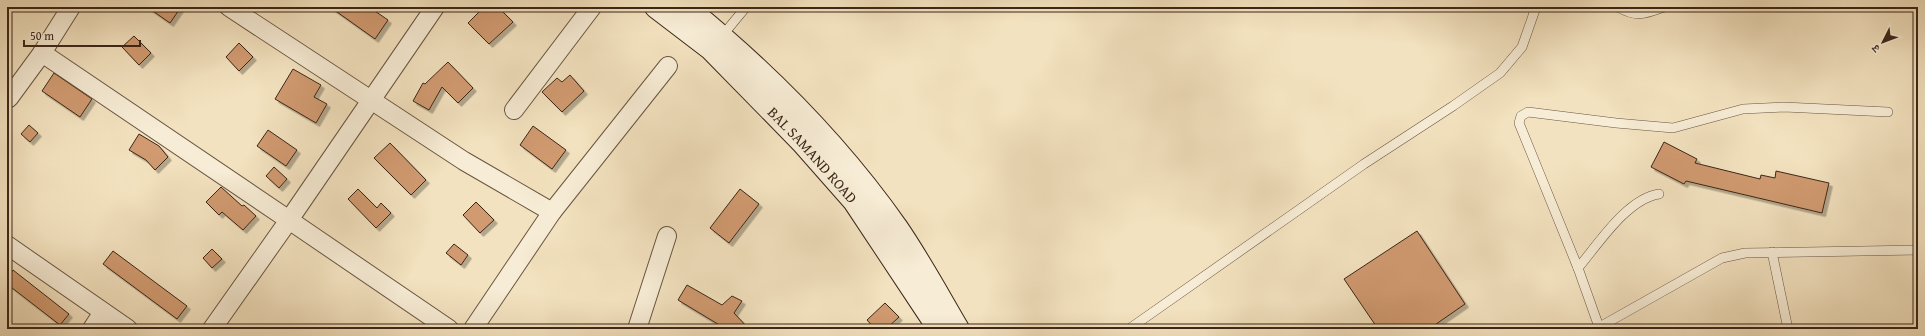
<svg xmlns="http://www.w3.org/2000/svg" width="1925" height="336" font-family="'Gentium Book Plus','Noto Serif Devanagari',serif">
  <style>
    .building { fill: #d19a6f; stroke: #3b2619; filter: url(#shadow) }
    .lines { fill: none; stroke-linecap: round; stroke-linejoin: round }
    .service-casing { stroke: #695542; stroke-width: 10 }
    .minor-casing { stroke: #695542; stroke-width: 20 }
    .secondary-casing { stroke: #3b2619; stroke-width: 24 }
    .service { stroke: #f7ecd5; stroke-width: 9 }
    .minor { stroke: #f7ecd5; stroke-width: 18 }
    .secondary { stroke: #f7ecd5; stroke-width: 22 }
    .labels { text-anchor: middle; stroke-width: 3.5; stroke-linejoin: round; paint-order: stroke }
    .street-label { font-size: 15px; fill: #3b2619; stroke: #f7ecd5 }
  </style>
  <defs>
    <filter id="shadow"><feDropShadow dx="3.5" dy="3.5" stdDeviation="0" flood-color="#0004"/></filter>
  </defs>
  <rect width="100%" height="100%" fill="#f3e2bf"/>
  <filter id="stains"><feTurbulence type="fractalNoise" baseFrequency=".005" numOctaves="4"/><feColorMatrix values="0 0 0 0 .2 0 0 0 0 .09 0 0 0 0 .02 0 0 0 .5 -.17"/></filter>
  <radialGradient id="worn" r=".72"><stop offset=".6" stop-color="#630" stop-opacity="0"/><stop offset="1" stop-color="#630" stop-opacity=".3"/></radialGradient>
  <g class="building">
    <path d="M147,7H181L170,23Z"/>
    <path d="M330,7H369L388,20L375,39Z"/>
    <path d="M484,7H498L513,22L489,44L468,23Z"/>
    <path d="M134,36L151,53L139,65L122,47Z"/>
    <path d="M239,43L253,57L239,71L226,57Z"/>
    <path d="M448,62L473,88L458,103L442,87L429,110L413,101L423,83L425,84Z"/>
    <path d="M293,69L321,85L314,97L327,104L316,123L275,99Z"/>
    <path d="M54,73L92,99L80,117L42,91Z"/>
    <path d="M570,75L584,91L562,112L542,92L557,78L562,82Z"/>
    <path d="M29,125L38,133L30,142L21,134Z"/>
    <path d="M533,126L566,150L552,169L520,145Z"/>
    <path d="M268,130L297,150L286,166L257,146Z"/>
    <path d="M139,134L159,146L168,157L155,170L146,160L129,150Z"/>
    <path d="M1664,142L1697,159L1695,163L1760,179L1761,175L1775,178L1776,171L1829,183L1822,213L1686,181L1684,184L1651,167Z"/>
    <path d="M390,143L426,180L411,195L374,158Z"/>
    <path d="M274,167L287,179L279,188L266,176Z"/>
    <path d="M221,187L242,206L244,205L256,216L243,230L222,212L219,215L206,202Z"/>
    <path d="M358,189L377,208L381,203L391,213L376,228L348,199Z"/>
    <path d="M740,189L759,204L729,243L710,228Z"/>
    <path d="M476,202L494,220L480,233L463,215Z"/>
    <path d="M1417,231L1465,304L1429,329H1378L1344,279Z"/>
    <path d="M454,244L468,255L461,265L446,253Z"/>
    <path d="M212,249L222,259L212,268L203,258Z"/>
    <path d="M113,251L187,306L177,319L103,264Z"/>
    <path d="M13,270L69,314L60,325L7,284V278Z"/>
    <path d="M687,285L722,305L732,296L742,301L734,313L749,329H726L678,300Z"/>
    <path d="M885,303L899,317L886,329H875L867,320Z"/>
  </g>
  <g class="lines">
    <g class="service-casing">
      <g id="service">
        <path d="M1618,7C1637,18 1645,14 1664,7"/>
        <path d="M722,36L746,7"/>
        <path d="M1772,252L1788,329"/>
        <path d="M1578,268C1599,243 1627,199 1659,194"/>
        <path d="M1599,327L1578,268L1519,123L1521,116L1528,112L1616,123L1673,128L1743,109L1784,107L1888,112"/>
        <path d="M1129,329L1364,164L1453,106L1500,73L1522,47L1536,7"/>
        <path d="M1596,329L1722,258L1745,253L1918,250"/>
      </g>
    </g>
    <g class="minor-casing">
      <g id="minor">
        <path d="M229,7L464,161L552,212"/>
        <path d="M435,7L289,220L449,329"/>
        <path d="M42,53L71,7"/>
        <path d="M9,98L42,53L289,220L212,329"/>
        <path d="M514,110L592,7"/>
        <path d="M7,245L128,329"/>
        <path d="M92,329L103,312"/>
        <path d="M473,329L552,212L668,66"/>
        <path d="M637,329L667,236"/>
      </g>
    </g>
    <g class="secondary-casing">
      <g id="secondary">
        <path id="s1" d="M656,7L711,49L802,142L854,201L939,329"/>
        <path d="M686,7C765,71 838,144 897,228C919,260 938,295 958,329"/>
      </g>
    </g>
    <use href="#service" class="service"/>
    <use href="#minor" class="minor"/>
    <use href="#secondary" class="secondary"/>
  </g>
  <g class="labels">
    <g class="street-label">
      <text dy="5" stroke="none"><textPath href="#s1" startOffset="216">BAL SAMAND ROAD</textPath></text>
    </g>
  </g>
  <rect width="1925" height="336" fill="none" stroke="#f3e2bf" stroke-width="24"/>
  <rect x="8" y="8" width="1909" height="320" fill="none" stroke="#3b2619" stroke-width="2"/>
  <rect x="12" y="12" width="1901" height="312" fill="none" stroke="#3b2619"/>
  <g transform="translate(1883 42) rotate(228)" stroke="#f7ecd5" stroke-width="3" paint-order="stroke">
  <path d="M0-3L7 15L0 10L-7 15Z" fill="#3b2619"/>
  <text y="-6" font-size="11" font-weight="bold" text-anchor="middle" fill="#3b2619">उ</text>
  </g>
  <path d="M24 40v6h116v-6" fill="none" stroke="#3b2619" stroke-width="2"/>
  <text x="30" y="40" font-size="12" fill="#3b2619" stroke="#f7ecd5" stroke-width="3" paint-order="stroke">50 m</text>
  <rect width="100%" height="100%" filter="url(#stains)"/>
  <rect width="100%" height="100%" fill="url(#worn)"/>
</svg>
